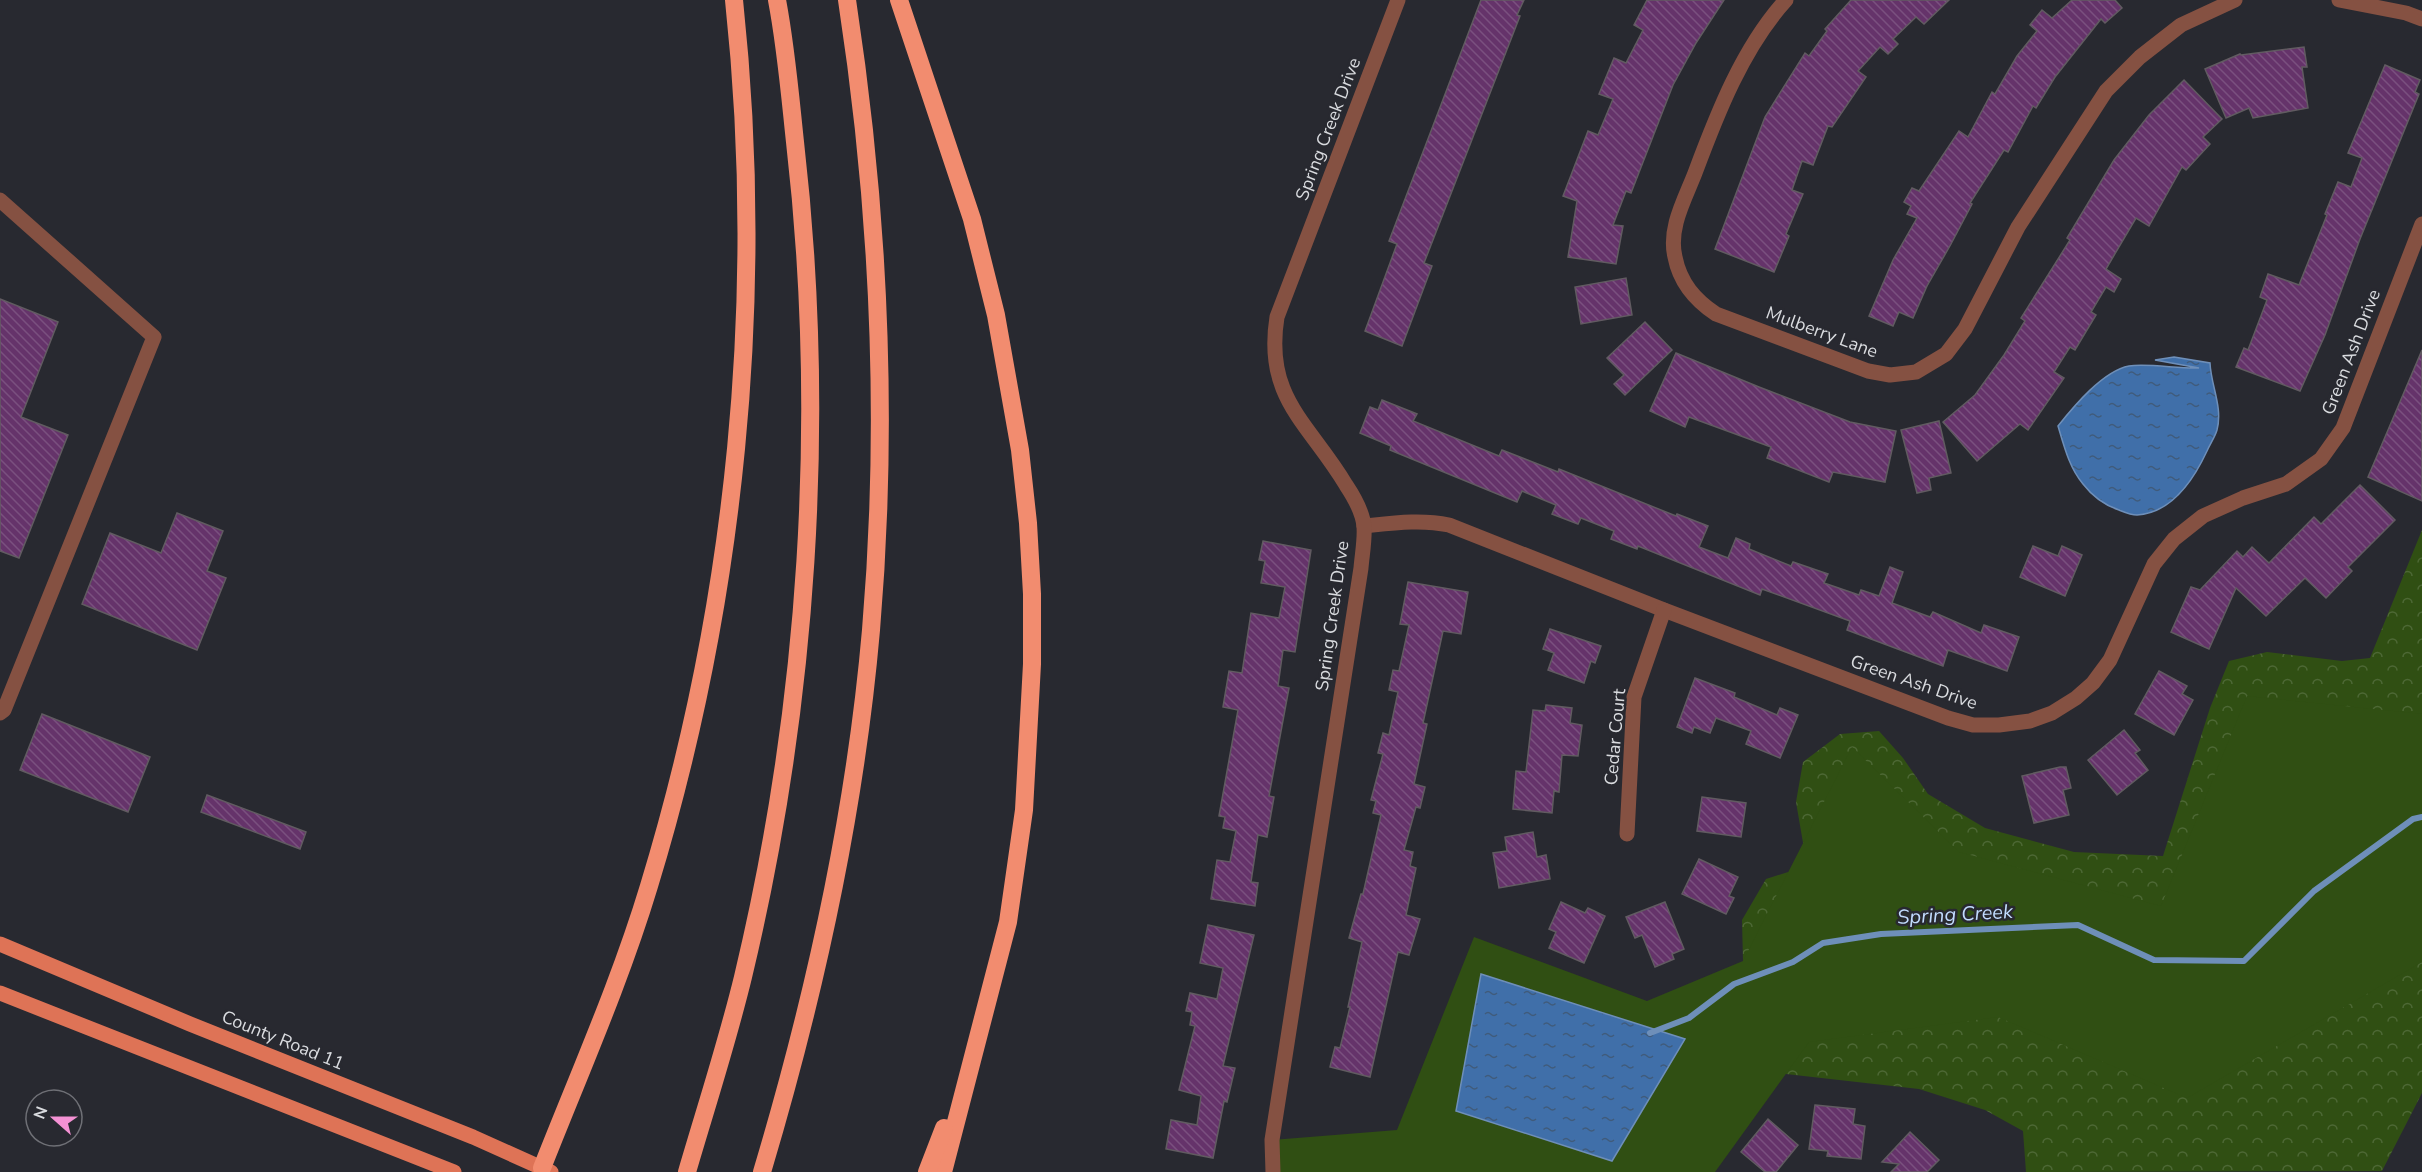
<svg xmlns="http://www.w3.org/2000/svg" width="2422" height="1172" font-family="'Nunito Sans',sans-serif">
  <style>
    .forest { fill: url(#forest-crowns) }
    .park { fill: #304f13 }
    .water { fill: url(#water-ripples); stroke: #6e8fb9; stroke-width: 1.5 }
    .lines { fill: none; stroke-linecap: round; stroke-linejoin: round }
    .stream { stroke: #6e8fb9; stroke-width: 6 }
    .building { fill: url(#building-back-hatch); stroke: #615b61; stroke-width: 1.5 }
    .minor { stroke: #855142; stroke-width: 15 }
    .major { stroke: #de7356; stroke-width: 15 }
    .highway { stroke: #f28c6f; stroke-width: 18 }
    .labels { text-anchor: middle; stroke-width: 5; stroke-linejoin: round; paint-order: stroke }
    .street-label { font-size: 18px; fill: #d9dbdf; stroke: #282930 }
    .water-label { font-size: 20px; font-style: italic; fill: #c1dbfd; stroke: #282930 }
  </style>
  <defs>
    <pattern id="forest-crowns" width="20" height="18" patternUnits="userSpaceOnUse" patternTransform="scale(1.5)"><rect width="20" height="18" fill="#304f13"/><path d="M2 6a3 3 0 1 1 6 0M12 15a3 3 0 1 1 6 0" fill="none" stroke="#4d6835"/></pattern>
    <pattern id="water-ripples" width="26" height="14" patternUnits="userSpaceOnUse" patternTransform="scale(1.5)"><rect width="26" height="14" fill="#406fa9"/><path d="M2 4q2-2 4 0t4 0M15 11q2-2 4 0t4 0" fill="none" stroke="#405b7b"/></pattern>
    <pattern id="building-back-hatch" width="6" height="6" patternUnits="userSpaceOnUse" patternTransform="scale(1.5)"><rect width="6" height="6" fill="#65336a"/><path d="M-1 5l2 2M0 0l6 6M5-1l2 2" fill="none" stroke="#7a507f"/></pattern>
  </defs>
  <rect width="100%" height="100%" fill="#282930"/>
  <path class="forest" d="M2422,530V1093L2382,1171L2026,1172L2023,1131L1985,1110L1919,1089L1786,1074L1790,985L1743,961L1742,920L1766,879L1807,866L1796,802L1803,762L1840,734L1879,731L1903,758L1928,794L1985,828L2074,852L2163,856L2210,708L2229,661L2267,652L2342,661L2370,658Z"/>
  <path class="park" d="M2247,696L2422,714V962L2187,1098L1998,1017L1809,1042L1715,1172H1279L1272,1140L1397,1130L1474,937L1647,1001L1743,961L1852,747L1959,852L2161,906Z"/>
  <g class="water">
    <path d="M2174,357L2210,363C2211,386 2223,407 2217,430C2215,437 2210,444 2207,451C2194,479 2172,513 2137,515C2131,515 2124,512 2119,510C2104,505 2093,497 2083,484C2069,467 2064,446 2058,426C2074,406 2103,371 2129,366C2147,363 2180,369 2199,368L2155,360Z"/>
    <path d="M1481,974L1685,1039L1612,1161L1456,1111Z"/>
  </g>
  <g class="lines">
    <path class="stream" d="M1650,1033L1689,1018L1734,984L1793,962L1823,943L1881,934L2078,925L2154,960L2244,961L2314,891L2413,819L2422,817"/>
  </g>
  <g class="building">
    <path d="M1481,0H1524L1517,15L1520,16L1424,263L1432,266L1402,346L1365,331L1397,244L1389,241Z"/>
    <path d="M1647,0H1724L1696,43L1673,85L1631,193L1626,191L1613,225L1623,226L1616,264L1568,257L1577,201L1563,196L1588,131L1598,135L1613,99L1599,94L1614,58L1626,63L1643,30L1634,25Z"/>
    <path d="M1851,0H1949L1924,24L1916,17L1893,39L1898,44L1888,54L1880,47L1858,71L1866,77L1832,127L1828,126L1813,165L1802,161L1792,190L1803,194L1786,234L1789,236L1774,272L1715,249L1765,117L1805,53L1809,56L1827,31L1825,29Z"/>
    <path d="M2072,0H2115L2122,8L2105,23L2101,19L2055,77L2036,108L2033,106L2008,152L2004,150L1970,203L1972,204L1951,244L1927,286L1913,318L1899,312L1893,326L1869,316L1893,260L1917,218L1907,214L1911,206L1904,202L1912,188L1919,191L1959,131L1968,137L1992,92L1995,94L2017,56L2037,31L2030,25L2042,10L2052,18Z"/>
    <path d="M2304,47L2307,67H2302L2308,108L2253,118L2249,108L2226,118L2205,69L2240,54L2241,55Z"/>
    <path d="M2385,65L2420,80L2415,92L2419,94L2360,239L2325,335L2300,391L2236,367L2244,348L2248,350L2267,300L2260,297L2268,274L2299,285L2327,215L2325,214L2338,182L2351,187L2362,158L2348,153Z"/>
    <path d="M2184,80L2222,119L2203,137L2210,144L2186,170L2182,167L2149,226L2136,218L2106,269L2121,279L2114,292L2106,287L2091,312L2096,315L2075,350L2070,347L2054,372L2064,378L2028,430L2020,424L1977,461L1943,422L1975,395L2004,355L2025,321L2021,318L2070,240L2067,238L2114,160L2149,115Z"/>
    <path d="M1626,278L1632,315L1581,324L1575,287Z"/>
    <path d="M0,299L58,322L21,417L68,435L19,558L0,551Z"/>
    <path d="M1645,322L1672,350L1625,395L1614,384L1624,375L1607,358Z"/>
    <path d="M2422,350V501L2368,477Z"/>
    <path d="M1676,353L1759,387L1850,422L1896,431L1885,482L1833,472L1829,482L1767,458L1771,447L1689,417L1685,427L1650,411Z"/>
    <path d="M1382,400L1417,414L1413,421L1499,456L1502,450L1558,472L1559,469L1676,516L1677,514L1708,526L1699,547L1728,558L1736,538L1750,544L1749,549L1791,566L1793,562L1828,574L1824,583L1859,595L1861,590L1879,596L1890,567L1903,572L1892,603L1930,617L1933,612L1981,633L1984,625L2019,637L2007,671L1948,650L1943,666L1847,630L1850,621L1762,589L1760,595L1638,546L1637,549L1611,539L1614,531L1581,518L1578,524L1552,514L1556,505L1522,491L1517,502L1390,450L1391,446L1360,433L1370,407L1378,410Z"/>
    <path d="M1939,421L1951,473L1929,478L1931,490L1917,493L1901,430Z"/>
    <path d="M2360,485L2395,520L2348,567L2352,571L2326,598L2305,578L2266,616L2236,588L2209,649L2171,632L2191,587L2200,590L2237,551L2243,557L2252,547L2269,563L2314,517L2321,524Z"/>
    <path d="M177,513L223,531L207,571L226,578L197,650L82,604L110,533L161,553Z"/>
    <path d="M1263,541L1311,550L1295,652L1283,650L1278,686L1289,688L1269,796L1274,797L1267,837L1258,835L1251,882L1258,883L1255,906L1211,899L1217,860L1230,862L1236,831L1223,828L1225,817L1219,816L1238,710L1223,707L1229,671L1242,673L1251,613L1279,618L1285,587L1261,583L1265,561L1259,560Z"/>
    <path d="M2033,546L2058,556L2062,546L2082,555L2065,596L2020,577Z"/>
    <path d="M1408,582L1468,592L1461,634L1443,631L1423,723L1427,724L1414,784L1425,787L1420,808L1416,807L1404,850L1413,852L1410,866L1416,868L1406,915L1420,919L1409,955L1398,952L1370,1077L1330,1067L1335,1047L1340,1048L1350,1007H1348L1362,942L1349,938L1361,894H1363L1381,815L1373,813L1376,801L1371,800L1383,754L1378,753L1383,733L1389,735L1398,692L1389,690L1393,670L1399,671L1409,625L1400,624Z"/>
    <path d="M1550,629L1601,646L1595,663L1591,661L1584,683L1548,670L1554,653L1543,649Z"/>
    <path d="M2159,671L2187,686L2182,694L2193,700L2174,735L2135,714Z"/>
    <path d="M1695,678L1735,693L1734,697L1777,715L1780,708L1798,715L1780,758L1746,744L1751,731L1716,718L1710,733L1694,727L1692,733L1677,727Z"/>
    <path d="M1546,705L1572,708L1570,723L1582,725L1578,756L1562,755L1559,792L1554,791L1552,813L1513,809L1516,771L1526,772L1533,710L1545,711Z"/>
    <path d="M42,714L150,757L128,812L20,770Z"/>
    <path d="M2124,730L2140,750L2135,753L2148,770L2117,795L2088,760Z"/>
    <path d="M2060,767H2066L2071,788L2063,790L2069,815L2034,823L2022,776Z"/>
    <path d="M207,795L306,832L300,849L201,812Z"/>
    <path d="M1702,797L1746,803L1741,837L1697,831Z"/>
    <path d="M1533,832L1537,857L1546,855L1550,879L1499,888L1493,853L1507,851L1505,837Z"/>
    <path d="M1699,859L1738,877L1729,896L1734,898L1726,914L1682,894Z"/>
    <path d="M1561,902L1585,913L1588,908L1605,916L1584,963L1549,948L1556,932L1549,929Z"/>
    <path d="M1665,902L1684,949L1672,954L1674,959L1655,967L1642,935L1635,938L1626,917Z"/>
    <path d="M1208,925L1254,935L1223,1066L1235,1068L1227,1102L1224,1101L1213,1158L1166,1149L1171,1120L1197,1125L1201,1096L1179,1090L1195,1026L1190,1025L1192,1012L1186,1011L1190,993L1217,999L1223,968L1200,963Z"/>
    <path d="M1815,1105L1855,1109L1853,1124L1865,1126L1861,1159L1827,1156L1828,1151L1809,1149Z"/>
    <path d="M1768,1119L1798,1145L1776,1172H1765L1741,1152Z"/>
    <path d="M1910,1132L1939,1160L1927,1172H1891L1899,1164L1882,1162Z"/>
  </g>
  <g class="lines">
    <g class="minor">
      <path d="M1786,0C1743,47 1717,114 1695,173C1685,199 1668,228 1675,257C1680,283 1695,300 1716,314L1868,371L1890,375L1916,372L1946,354L1965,329L2018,227L2106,91L2140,57L2181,25L2235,0"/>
      <path d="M2339,0L2406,13L2422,19"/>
      <path d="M0,200L154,337L4,710L0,713"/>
      <path d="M1364,526C1393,523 1421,519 1449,525L1664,610L1948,718L1973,725H1999L2030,721L2052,713L2076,698L2093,683L2110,660L2154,564L2174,539L2203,516L2243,498L2286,484L2321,459L2343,428L2422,224"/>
      <path d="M1627,834L1634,697L1664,610"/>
      <path d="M1273,1172L1272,1140L1361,568C1362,555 1365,540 1364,527C1363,512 1354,497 1346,485C1309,423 1264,398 1277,317L1398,0"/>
    </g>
    <g class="major">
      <path d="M0,944L190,1024L473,1137L551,1172"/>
      <path d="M0,993L454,1172"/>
    </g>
    <g class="highway">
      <path d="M899,0L972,219L996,315L1020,450L1028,523L1032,594V664L1024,810L1008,922L943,1172"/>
      <path d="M542,1168C579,1074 620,982 649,886C736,601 766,297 734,0"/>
      <path d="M687,1172C706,1107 727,1043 743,977C808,706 827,419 795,142C790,95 786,47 777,0"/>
      <path d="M762,1172C815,995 855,814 871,630C889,419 879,209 847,0"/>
      <path d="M927,1172L944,1128"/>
    </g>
  </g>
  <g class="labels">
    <g class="street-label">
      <text transform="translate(1328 129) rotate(-69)" y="6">Spring Creek Drive</text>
      <text transform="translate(1822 332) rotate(20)" y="6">Mulberry Lane</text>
      <text transform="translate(2351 352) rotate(-69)" y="6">Green Ash Drive</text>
      <text transform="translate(1332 616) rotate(-82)" y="6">Spring Creek Drive</text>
      <text transform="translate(1914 682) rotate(19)" y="6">Green Ash Drive</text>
      <text transform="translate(1615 737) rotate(-85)" y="6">Cedar Court</text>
      <text transform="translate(283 1040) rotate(22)" y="6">County Road 11</text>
    </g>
    <g class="water-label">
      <text transform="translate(1955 914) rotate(-3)" y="7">Spring Creek</text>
    </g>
  </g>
  <g transform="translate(54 1118) rotate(291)"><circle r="28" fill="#282930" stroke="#6f7076" stroke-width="1.5"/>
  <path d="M0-4.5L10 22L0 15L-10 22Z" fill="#f491d4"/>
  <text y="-9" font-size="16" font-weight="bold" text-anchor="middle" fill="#d9dbdf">N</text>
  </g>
</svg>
